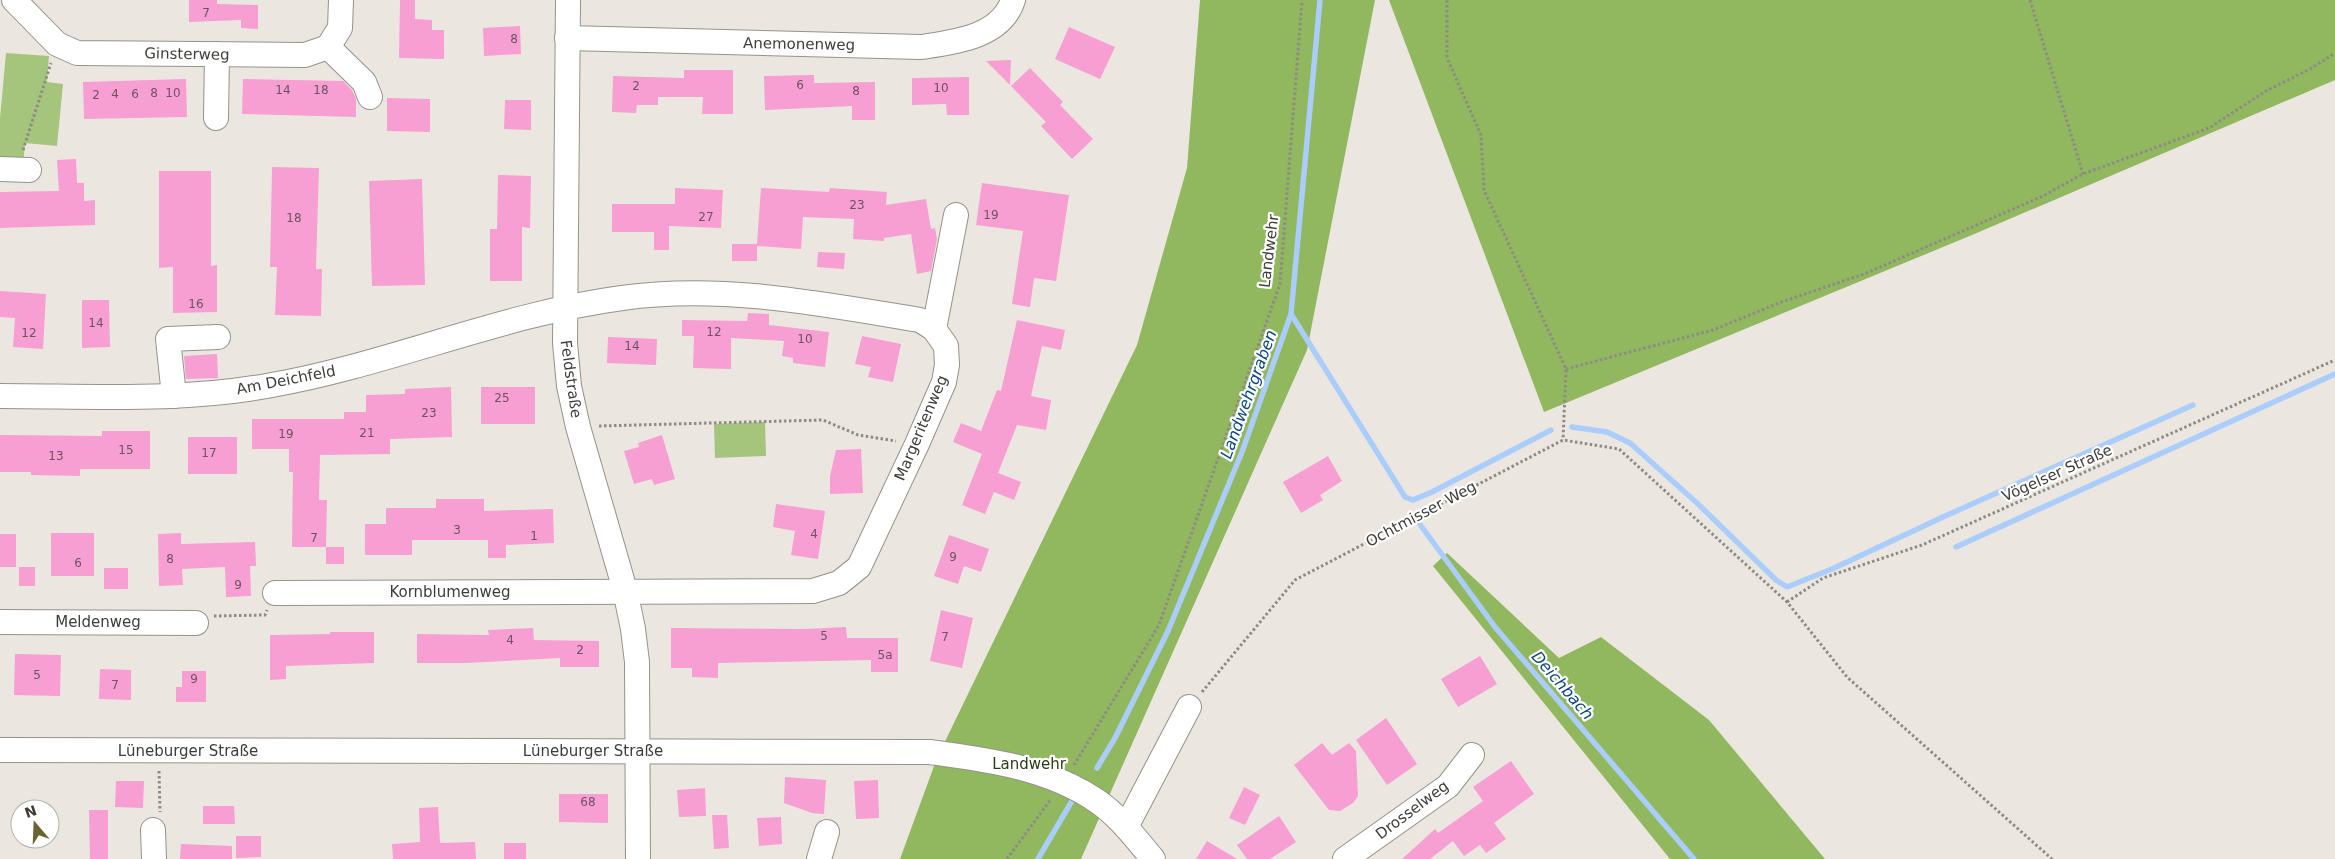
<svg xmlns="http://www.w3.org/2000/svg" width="2335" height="859" font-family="'DejaVu Sans',sans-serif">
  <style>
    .green { fill: #a5c57d }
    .forest { fill: #91b75f }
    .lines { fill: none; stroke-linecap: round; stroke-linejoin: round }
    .stream { stroke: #aacdfb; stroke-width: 5.5 }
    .building { fill: #f79ed3 }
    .minor-casing { stroke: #95928b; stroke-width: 26 }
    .path { stroke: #8e8b86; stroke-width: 3; stroke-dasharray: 2.5 2.5; stroke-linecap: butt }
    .minor { stroke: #fff; stroke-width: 24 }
    .labels { text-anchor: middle; stroke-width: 4.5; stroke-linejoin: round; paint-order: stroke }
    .number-label { font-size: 12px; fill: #6c5460 }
    .street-label { font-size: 15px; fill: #3d3c39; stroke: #fff }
    .park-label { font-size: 15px; fill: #2b3b16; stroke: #fff }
    .water-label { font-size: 16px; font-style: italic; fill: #0a4687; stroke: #fff }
  </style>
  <rect width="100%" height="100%" fill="#ebe7e0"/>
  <g class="green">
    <path d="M6,53L49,56L47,82L63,84L57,146L25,143L23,167L0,165V118Z"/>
    <path d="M765,422L766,456L715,458L714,424Z"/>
  </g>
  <g class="forest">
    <path d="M1200,0H1375L1307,350L1081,859H900L937,758L1137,345L1187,168Z"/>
    <path d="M1389,0H2335V80L1972,235L1544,412Z"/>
    <path d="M1447,553L1559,658L1601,637L1709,720L1825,859H1670L1433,566Z"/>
  </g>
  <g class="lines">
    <g class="stream">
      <path d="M1291,314L1405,497L1413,500L1432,492L1551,430"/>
      <path d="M1572,427L1607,432L1630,443L1697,503L1776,580L1787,587L1832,569L1943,517L2193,405"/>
      <path d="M1419,523L1495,627L1694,859"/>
      <path d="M1956,547L2335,374"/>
      <path d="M1097,768L1115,738L1168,631L1242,452L1291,314L1320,0"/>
      <path d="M1038,859L1076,794"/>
    </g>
  </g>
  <g class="building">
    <path d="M189,0H217V4L258,5V29L241,28V20L189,22Z"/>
    <path d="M400,0H415V19L432,20V30H444V59L399,58Z"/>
    <path d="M520,26L521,54L484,56L483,28Z"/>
    <path d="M1069,27L1115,47L1100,79L1055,59Z"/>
    <path d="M1011,60L1010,85L986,61Z"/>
    <path d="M1030,68L1063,102L1060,105L1093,139L1072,159L1041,126L1046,122L1011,86Z"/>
    <path d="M684,70H733V114H702L703,97H658V105H637L636,113L612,112L613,76L684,78Z"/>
    <path d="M814,75V83L875,82V120H852V106L765,110L764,76Z"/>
    <path d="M969,77V115H947L946,104L912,105V78Z"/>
    <path d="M186,79L187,117L84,119L83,82Z"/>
    <path d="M243,79L343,81L352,90L356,99V117L242,114Z"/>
    <path d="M387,98L430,99V132L387,131Z"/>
    <path d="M505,100H531V130L504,129Z"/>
    <path d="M76,159L77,183H84V201L95,200V225L0,228V192L59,191L57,160Z"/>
    <path d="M272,167L319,168L316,269H322L321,316L275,315L277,267H270Z"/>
    <path d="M159,171H211V266L217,265V312L173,313V267L159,268Z"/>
    <path d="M498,175L531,176L530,228L522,227V281H490V229H497Z"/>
    <path d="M422,179L425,285L372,286L369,181Z"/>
    <path d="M982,183L1069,195L1056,281L1034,278L1030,307L1012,304L1023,231L976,225Z"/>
    <path d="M675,188L723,190L721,228L669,226V250H654V232H612V204H675Z"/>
    <path d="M761,188L829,192L830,188L887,192L886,205L926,199L931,229L935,228L937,239L931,271L917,274L911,234L884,238V241L853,239L854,219L803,217L801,249L757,246V261H732V244H757Z"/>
    <path d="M818,252L845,253L844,269L817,267Z"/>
    <path d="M0,291L46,294L43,349L13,347L15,318L0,317Z"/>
    <path d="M82,300H109L110,347L82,348Z"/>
    <path d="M748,313L769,314V325L829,332L825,367L793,363V358L782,356L784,341L731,338V369L693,368L694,336H682V320L747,321Z"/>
    <path d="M1017,320L1065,330L1061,350L1042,346L1031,396L1051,400L1046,430L1017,425L998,473L1021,482L1014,500L994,492L985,514L962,505L982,454L953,442L961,423L981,431L997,390L1001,391Z"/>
    <path d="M862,336L901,344L893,382L868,377L871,367L855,364Z"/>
    <path d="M608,337L657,339L656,365L607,363Z"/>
    <path d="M217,354L218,378L186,379L184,356Z"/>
    <path d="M451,387L452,437L390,439V454L320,455L319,500H327L326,547H292L293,472H289V449H252V419H344V412H366V395L405,394V389Z"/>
    <rect x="481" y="387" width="54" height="37"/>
    <path d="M102,431H150V469H80V476L31,475V472H0V435L102,436Z"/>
    <path d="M662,435L675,479L654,485L652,479L634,484L624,451L639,447L638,443Z"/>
    <rect x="188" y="437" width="49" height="37"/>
    <path d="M861,449L863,493L830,494V476L836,450Z"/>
    <path d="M1328,456L1342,481L1320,495L1323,500L1301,513L1283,482Z"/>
    <path d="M436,499H484V511L553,509L554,543L506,545V558H488V540H412V555H365V524H386V508H436Z"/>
    <path d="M776,504L825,511L818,559L791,555L795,531L773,527Z"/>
    <rect x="51" y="533" width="43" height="43"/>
    <path d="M181,533V544L255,542L256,566H250L251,596L226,597L225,567L182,569L183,585L159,586L158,534Z"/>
    <rect x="0" y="534" width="16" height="33"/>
    <path d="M949,535L989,549L981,572L964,566L958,584L934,576Z"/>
    <rect x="326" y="547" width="18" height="17"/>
    <rect x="19" y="567" width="16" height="19"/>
    <rect x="104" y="568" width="24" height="21"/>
    <path d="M941,610L973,618L962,668L930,661Z"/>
    <path d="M846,627L847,638H898V672H871V660L718,663V678L692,677V668H671V628L806,629Z"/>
    <path d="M533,628L534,640L599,641V667H560V658L466,663H417V634L489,635L488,630Z"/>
    <path d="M330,632H374V663L286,666V679L270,680V635L330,634Z"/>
    <path d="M15,654L61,655L60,696L14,695Z"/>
    <path d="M1480,656L1497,684L1458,707L1441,679Z"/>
    <path d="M100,669L131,670V700L99,699Z"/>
    <path d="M182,671H206V702H176V687H182Z"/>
    <path d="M1386,718L1417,764L1387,785L1356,740Z"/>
    <path d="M1322,743L1332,755L1349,743L1356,751L1358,796L1353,803L1340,811L1329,810L1294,765Z"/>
    <path d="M1511,761L1534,794L1494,823L1506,839L1486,853L1480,845L1464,856L1453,841L1430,859H1402L1435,829L1438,833L1483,801L1473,787Z"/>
    <path d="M785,777L826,780L824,814L812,813L784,803Z"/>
    <path d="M878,780L879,818L856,819L854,781Z"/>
    <path d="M116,781H144L143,808L115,807Z"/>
    <path d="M1244,787L1260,795L1245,825L1229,818Z"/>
    <path d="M705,788L706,816L679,817L677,790Z"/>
    <path d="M559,794H608V823L559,822Z"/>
    <path d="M203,806H234L235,824H203Z"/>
    <path d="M438,807L440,843L475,842L476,859H393L392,844L420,842L419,808Z"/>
    <path d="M89,810H108V859H90Z"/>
    <path d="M712,815H727L729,848L714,849Z"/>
    <path d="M1279,816L1296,842L1270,859H1247L1237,845Z"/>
    <path d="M781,817L782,844L759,846L757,818Z"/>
    <path d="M236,836H261V857L236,858Z"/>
    <path d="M1207,841L1237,859H1196Z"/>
    <rect x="504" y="843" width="22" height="16"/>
    <path d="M181,844L232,846V859H180Z"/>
  </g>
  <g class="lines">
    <g class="minor-casing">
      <g id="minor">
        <path d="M14,0L57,44L77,53L305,55L328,47L340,28L341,0"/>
        <path d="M568,0L565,343L569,386L578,427L625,590L633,629L637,662L638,859"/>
        <path d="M567,38L921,47C955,42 1001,37 1013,0"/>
        <path d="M328,47L364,82L370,97"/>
        <path d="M216,118L217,54"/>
        <path d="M0,169L29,170"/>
        <path d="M934,329L956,215"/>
        <path d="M0,396C90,396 182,402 272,385C390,364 502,314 622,298C723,284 822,304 920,320L934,329L946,346L947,365L944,382L917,444L859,567L839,583L813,591L275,593"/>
        <path d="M174,396L168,339L218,337"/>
        <path d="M0,622L196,623"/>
        <path d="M0,750L930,752C988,760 1047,767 1097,801C1119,816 1136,839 1153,859"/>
        <path d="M1126,827L1189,707"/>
        <path d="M153,830L154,859"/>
        <path d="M819,859L827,832"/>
        <path d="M1345,859L1448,786L1472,755"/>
      </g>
    </g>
    <g class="path">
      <path d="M1447,0V58L1481,135L1484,190L1566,369L1563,440"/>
      <path d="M2030,0L2083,174"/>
      <path d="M23,150L51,63"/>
      <path d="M1566,369L1713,330L1784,301L1864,274L2041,197L2083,174L2209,128L2266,91L2310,69L2335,53"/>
      <path d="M599,426L823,420L858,435L896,441"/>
      <path d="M1787,602L1823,578L1922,545L2335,360"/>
      <path d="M214,616L265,615L267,610"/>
      <path d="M1202,692L1295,580L1563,440L1619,449L1787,602L1847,677L2052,859"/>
      <path d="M1074,765L1159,625L1280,284L1302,0"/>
      <path d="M159,771L160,812"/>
      <path d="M1007,859L1051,799"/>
    </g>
    <use href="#minor" class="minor"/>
  </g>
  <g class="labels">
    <g class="number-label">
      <text x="206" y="17">7</text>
      <text x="514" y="43">8</text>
      <text x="800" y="89">6</text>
      <text x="636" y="90">2</text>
      <text x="941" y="92">10</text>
      <text x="283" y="94">14</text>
      <text x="321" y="94">18</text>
      <text x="856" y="95">8</text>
      <text x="154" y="97">8</text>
      <text x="173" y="97">10</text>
      <text x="115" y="98">4</text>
      <text x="135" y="98">6</text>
      <text x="96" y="99">2</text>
      <text x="857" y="209">23</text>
      <text x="991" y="219">19</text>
      <text x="706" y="221">27</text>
      <text x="294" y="222">18</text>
      <text x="196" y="308">16</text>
      <text x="96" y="327">14</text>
      <text x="714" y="336">12</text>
      <text x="29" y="337">12</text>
      <text x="805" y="343">10</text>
      <text x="632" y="350">14</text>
      <text x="502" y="402">25</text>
      <text x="429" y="417">23</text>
      <text x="367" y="437">21</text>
      <text x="286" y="438">19</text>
      <text x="126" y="454">15</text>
      <text x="209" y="457">17</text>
      <text x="56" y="460">13</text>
      <text x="457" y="534">3</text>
      <text x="814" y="538">4</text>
      <text x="534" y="540">1</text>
      <text x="314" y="542">7</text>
      <text x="953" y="561">9</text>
      <text x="170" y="563">8</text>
      <text x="78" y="567">6</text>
      <text x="238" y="589">9</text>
      <text x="824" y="640">5</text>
      <text x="945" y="641">7</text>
      <text x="510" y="644">4</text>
      <text x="580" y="654">2</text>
      <text x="885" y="659">5a</text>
      <text x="37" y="679">5</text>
      <text x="194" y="683">9</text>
      <text x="115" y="689">7</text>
      <text x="588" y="806">68</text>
    </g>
    <g class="street-label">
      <text transform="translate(799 44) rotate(1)" y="5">Anemonenweg</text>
      <text transform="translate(187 54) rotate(1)" y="5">Ginsterweg</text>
      <text transform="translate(1269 251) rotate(-83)" y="5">Landwehr</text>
      <text transform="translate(571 379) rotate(82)" y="5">Feldstraße</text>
      <text transform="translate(286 380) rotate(-11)" y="5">Am Deichfeld</text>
      <text transform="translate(921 428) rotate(-67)" y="5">Margeritenweg</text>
      <text transform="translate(2057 473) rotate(-24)" y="5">Vögelser Straße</text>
      <text transform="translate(1421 514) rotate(-28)" y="5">Ochtmisser Weg</text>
      <text x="450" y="597">Kornblumenweg</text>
      <text x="98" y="627">Meldenweg</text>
      <text x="188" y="756">Lüneburger Straße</text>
      <text x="593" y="756">Lüneburger Straße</text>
      <text transform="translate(1412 810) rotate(-37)" y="5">Drosselweg</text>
    </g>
    <g class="park-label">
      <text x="1029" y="769">Landwehr</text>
    </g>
    <g class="water-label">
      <text transform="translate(1248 394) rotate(-70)" y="6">Landwehrgraben</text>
      <text transform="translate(1563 685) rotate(49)" y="6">Deichbach</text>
    </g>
  </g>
  <g transform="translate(35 824) rotate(341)"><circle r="24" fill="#ffffff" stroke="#b1b1b0"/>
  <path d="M0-4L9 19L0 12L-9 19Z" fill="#696431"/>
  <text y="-8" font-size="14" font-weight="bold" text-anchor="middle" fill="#3d3c39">N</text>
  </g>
</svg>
